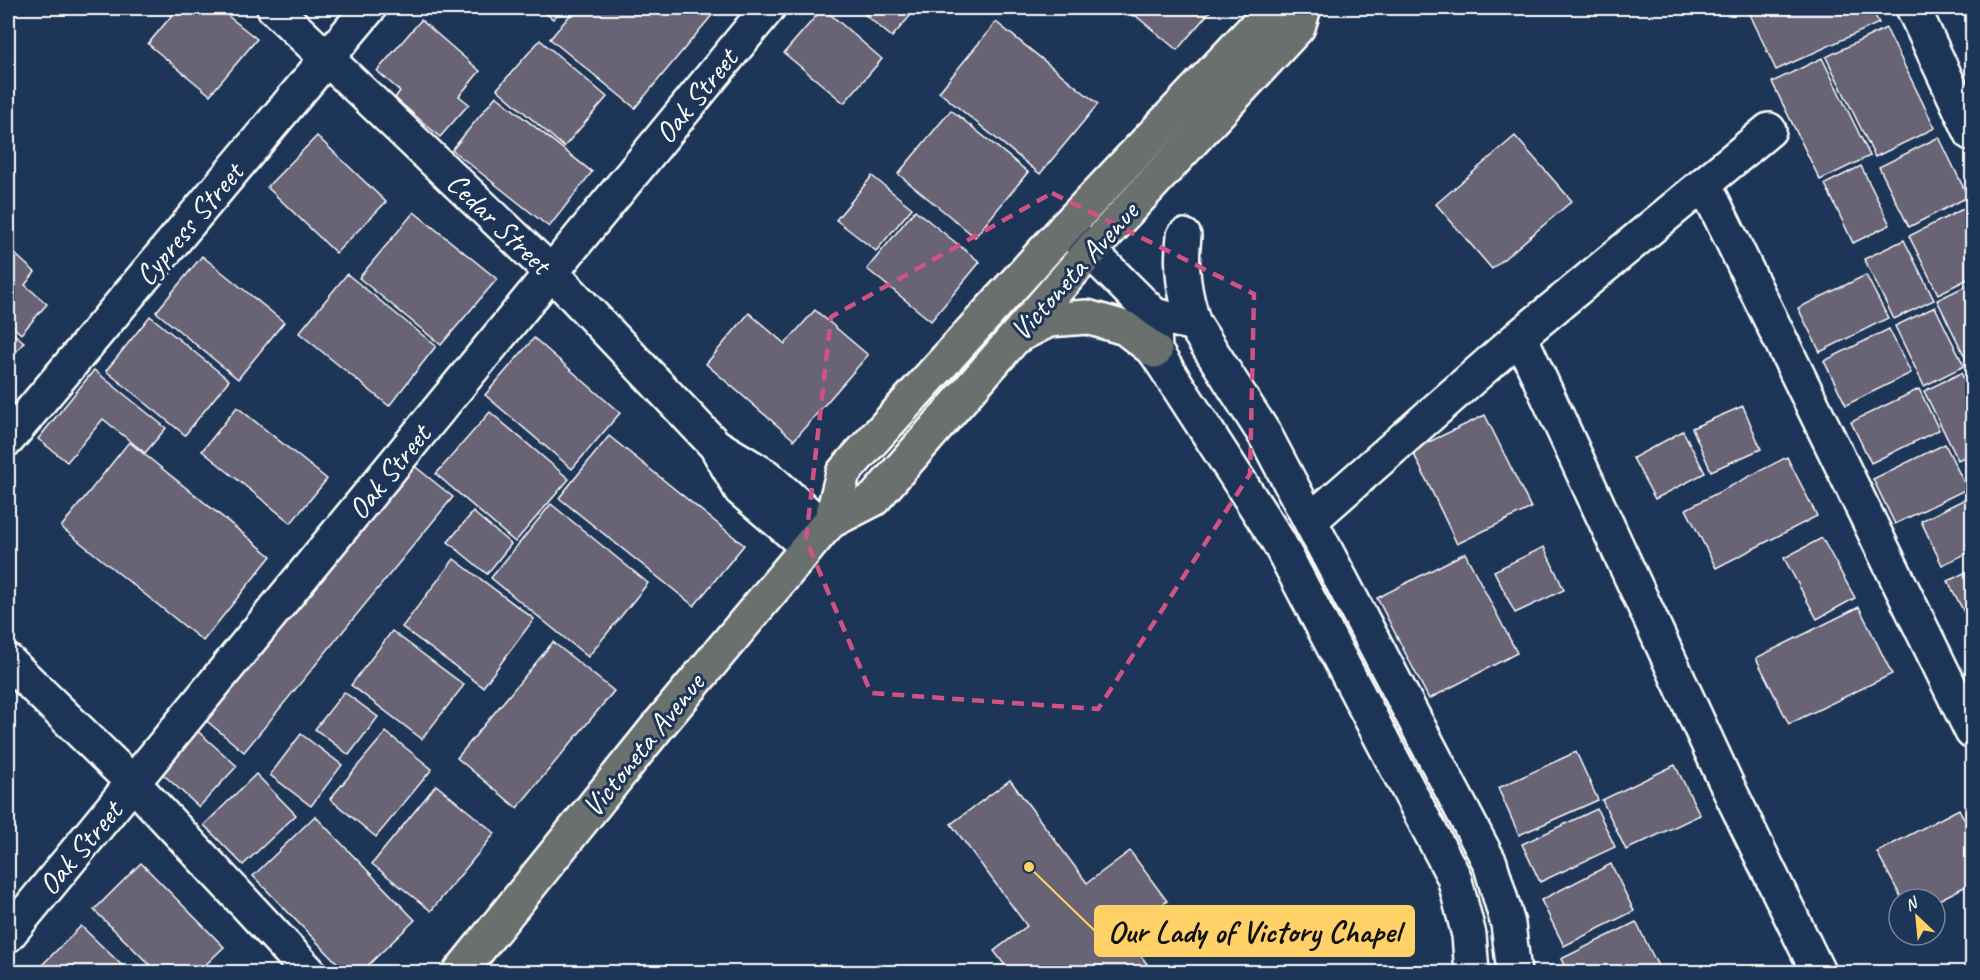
<svg xmlns="http://www.w3.org/2000/svg" width="1980" height="980" font-family="Caveat,sans-serif">
  <style>
    .building { fill: #686374; stroke: #fff; stroke-width: 1.5 }
    .lines { fill: none; stroke-linecap: round; stroke-linejoin: round }
    .minor-casing { stroke: #fff; stroke-width: 38 }
    .major-casing { stroke: #fff; stroke-width: 38 }
    .minor { stroke: #1d3557; stroke-width: 33 }
    .major { stroke: #6b706d; stroke-width: 33 }
    .marked { fill: none; stroke: #d15284; stroke-width: 4.5; stroke-dasharray: 12 8; stroke-linejoin: round }
    .labels { text-anchor: middle; stroke-width: 6; stroke-linejoin: round; paint-order: stroke }
    .street-label { font-size: 30px; fill: #fff; stroke: #1d3557 }
    .leader { fill: none; stroke: #ffd166; stroke-width: 2 }
    .callout-dot { fill: #ffd166; stroke: #1d3557; stroke-width: 2 }
    .callout { fill: #ffd166; stroke: #ffd166; stroke-width: 2 }
    .callout-label { font-size: 32px; text-anchor: middle; font-weight: bold; fill: #111 }
  </style>
  <rect width="100%" height="100%" fill="#1d3557"/>
  <filter id="ink" filterUnits="userSpaceOnUse"><feTurbulence type="fractalNoise" baseFrequency=".0167" numOctaves="2"/><feDisplacementMap in="SourceGraphic" scale="12" xChannelSelector="R" yChannelSelector="G"/><feConvolveMatrix kernelMatrix="1 2 1 2 8 2 1 2 1" color-interpolation-filters="sRGB"/></filter>
  <g filter="url(#ink)">
    <g class="building">
      <path d="M178,8H218L257,39L210,95L148,44Z"/>
      <path d="M539,8H563L553,19Z"/>
      <path d="M576,8H718L635,108L550,39Z"/>
      <path d="M823,8L882,59L844,103L784,53Z"/>
      <path d="M857,8H917L892,37Z"/>
      <path d="M1123,8H1140L1133,16Z"/>
      <path d="M1143,8H1213L1177,50L1136,16Z"/>
      <path d="M1747,8H1871L1879,23L1776,70Z"/>
      <path d="M421,20L480,71L459,96L469,104L440,137L395,98L400,91L377,71Z"/>
      <path d="M996,22L1098,104L1040,174L939,92Z"/>
      <path d="M1886,28L1935,128L1875,157L1826,57Z"/>
      <path d="M540,40L607,97L564,147L497,89Z"/>
      <path d="M1822,58L1870,156L1820,180L1772,82Z"/>
      <path d="M496,96L592,172L549,227L452,150Z"/>
      <path d="M951,110L1028,172L975,237L898,174Z"/>
      <path d="M317,136L386,202L336,253L267,187Z"/>
      <path d="M1515,136L1572,201L1492,269L1436,204Z"/>
      <path d="M1939,137L1968,197L1909,227L1879,167Z"/>
      <path d="M1861,166L1890,225L1853,243L1825,184Z"/>
      <path d="M872,176L912,208L876,251L836,220Z"/>
      <path d="M1971,205L1972,277L1938,294L1909,236Z"/>
      <path d="M915,210L980,262L931,321L867,269Z"/>
      <path d="M414,212L497,279L441,345L359,278Z"/>
      <path d="M1904,240L1934,300L1894,319L1864,259Z"/>
      <path d="M8,248L35,272L25,285L47,304L21,334L8,322Z"/>
      <path d="M202,256L284,322L238,379L156,312Z"/>
      <path d="M347,274L436,346L389,406L299,333Z"/>
      <path d="M1866,275L1888,318L1820,352L1798,308Z"/>
      <path d="M1972,283V368L1971,369L1937,300Z"/>
      <path d="M1935,307L1964,366L1924,386L1895,326Z"/>
      <path d="M815,310L868,355L794,440L706,364L749,313L785,344Z"/>
      <path d="M150,316L229,380L185,435L106,371Z"/>
      <path d="M8,329L24,342L8,362Z"/>
      <path d="M1889,329L1911,373L1846,405L1824,361Z"/>
      <path d="M534,338L620,413L572,469L485,395Z"/>
      <path d="M94,370L166,428L145,453L103,419L67,462L38,439Z"/>
      <path d="M1961,373L1972,397V453L1958,460L1924,391Z"/>
      <path d="M1919,389L1939,430L1871,463L1851,422Z"/>
      <path d="M1743,406L1761,449L1711,471L1692,428Z"/>
      <path d="M237,407L327,479L291,523L202,451Z"/>
      <path d="M490,412L569,479L515,542L436,474Z"/>
      <path d="M1485,415L1531,508L1457,544L1412,450Z"/>
      <path d="M1683,431L1705,473L1655,499L1633,458Z"/>
      <path d="M609,436L744,545L694,606L559,498Z"/>
      <path d="M129,442L271,556L203,641L61,527Z"/>
      <path d="M1945,444L1967,489L1895,524L1873,479Z"/>
      <path d="M1787,457L1817,516L1716,568L1686,509Z"/>
      <path d="M412,464L453,497L244,752L203,718Z"/>
      <path d="M1967,498L1972,509V551L1942,565L1921,521Z"/>
      <path d="M551,504L648,583L588,657L491,578Z"/>
      <path d="M473,512L511,544L487,574L448,542Z"/>
      <path d="M1822,538L1855,598L1817,619L1784,558Z"/>
      <path d="M1544,547L1564,590L1515,613L1494,571Z"/>
      <path d="M1465,553L1517,653L1429,699L1377,598Z"/>
      <path d="M454,559L534,619L483,687L402,627Z"/>
      <path d="M1972,569V620L1969,622L1948,581Z"/>
      <path d="M1859,607L1892,674L1789,724L1756,658Z"/>
      <path d="M392,631L464,685L422,739L351,685Z"/>
      <path d="M553,642L614,691L517,808L457,758Z"/>
      <path d="M344,692L378,717L349,755L315,729Z"/>
      <path d="M193,727L237,766L199,807L156,768Z"/>
      <path d="M386,732L432,769L376,837L330,799Z"/>
      <path d="M301,734L342,765L311,806L270,775Z"/>
      <path d="M1576,752L1598,800L1519,835L1498,788Z"/>
      <path d="M1675,765L1700,815L1626,850L1602,800Z"/>
      <path d="M256,774L296,815L243,865L204,825Z"/>
      <path d="M1010,780L1087,883L1130,851L1167,901L1124,933L1153,972H1010L994,951L1027,926L951,824Z"/>
      <path d="M436,785L495,833L431,911L372,864Z"/>
      <path d="M1597,809L1615,847L1540,882L1522,844Z"/>
      <path d="M1959,809L1972,835V883L1935,902V899H1902L1877,852Z"/>
      <path d="M315,816L415,920L361,972H346L253,876Z"/>
      <path d="M141,863L224,947L198,972H157L94,910Z"/>
      <path d="M1611,864L1634,911L1564,946L1541,900Z"/>
      <path d="M1636,922L1661,972H1568L1561,959Z"/>
      <path d="M81,926L129,972H35Z"/>
    </g>
    <g class="lines">
      <g class="minor-casing">
        <g id="minor">
          <path d="M274,8L552,273L716,446L741,490L808,547"/>
          <path d="M1913,8L1972,134"/>
          <path d="M1705,185L1972,732"/>
          <path d="M1066,227L1154,315L1194,324L1265,435L1490,863L1508,924L1514,972"/>
          <path d="M1184,236C1180,268 1184,293 1194,324"/>
          <path d="M1154,321L1155,351L1278,541L1454,877L1469,935L1472,972"/>
          <path d="M1520,336L1727,785L1818,972"/>
          <path d="M8,439L369,8"/>
          <path d="M718,447L766,476L824,528"/>
          <path d="M1311,520L1520,336L1769,130"/>
          <path d="M8,661L134,784L309,972"/>
          <path d="M8,935L768,8"/>
        </g>
      </g>
      <g class="major-casing">
        <g id="major">
          <path d="M1019,335L1049,320L1087,317L1125,328L1155,351"/>
          <path d="M831,521L843,473L1066,227L1273,8"/>
          <path d="M460,972L658,726L824,528L831,521L874,499L1091,250L1298,27L1304,8"/>
        </g>
      </g>
      <use href="#minor" class="minor"/>
      <use href="#major" class="major"/>
    </g>
  </g>
  <path class="marked" d="M1052,193L1254,294L1250,474L1098,709L871,693L806,540L831,317Z"/>
  <g class="labels">
    <g class="street-label">
      <text transform="translate(696 96) rotate(-51)" y="10">Oak Street</text>
      <text transform="translate(499 223) rotate(44)" y="10">Cedar Street</text>
      <text transform="translate(189 224) rotate(-50)" y="10">Cypress Street</text>
      <text transform="translate(1074 271) rotate(-48)" y="10">Victoneta Avenue</text>
      <text transform="translate(389 472) rotate(-51)" y="10">Oak Street</text>
      <text transform="translate(643 745) rotate(-51)" y="10">Victoneta Avenue</text>
      <text transform="translate(80 848) rotate(-50)" y="10">Oak Street</text>
    </g>
  </g>
  <path class="leader" d="M1029 867L1095 931"/>
  <circle class="callout-dot" cx="1029" cy="867" r="6"/>
  <rect class="callout" x="1095" y="906" width="319" height="50" rx="6"/>
  <g class="callout-label">
    <text x="1254" y="942">Our Lady of Victory Chapel</text>
  </g>
  <rect width="1980" height="980" fill="none" stroke="#1d3557" stroke-width="30"/>
  <rect x="15" y="15" width="1950" height="950" fill="none" stroke="#fff" stroke-width="2" filter="url(#ink)"/>
  <g transform="translate(1917 917) rotate(334)"><circle r="28" fill="#1d3557" stroke="#77869a" stroke-width="1.5"/>
  <path d="M0-4.5L10 22L0 15L-10 22Z" fill="#ffd166"/>
  <text y="-9" font-size="16" font-weight="bold" text-anchor="middle" fill="#ffffff">N</text>
  </g>
</svg>
